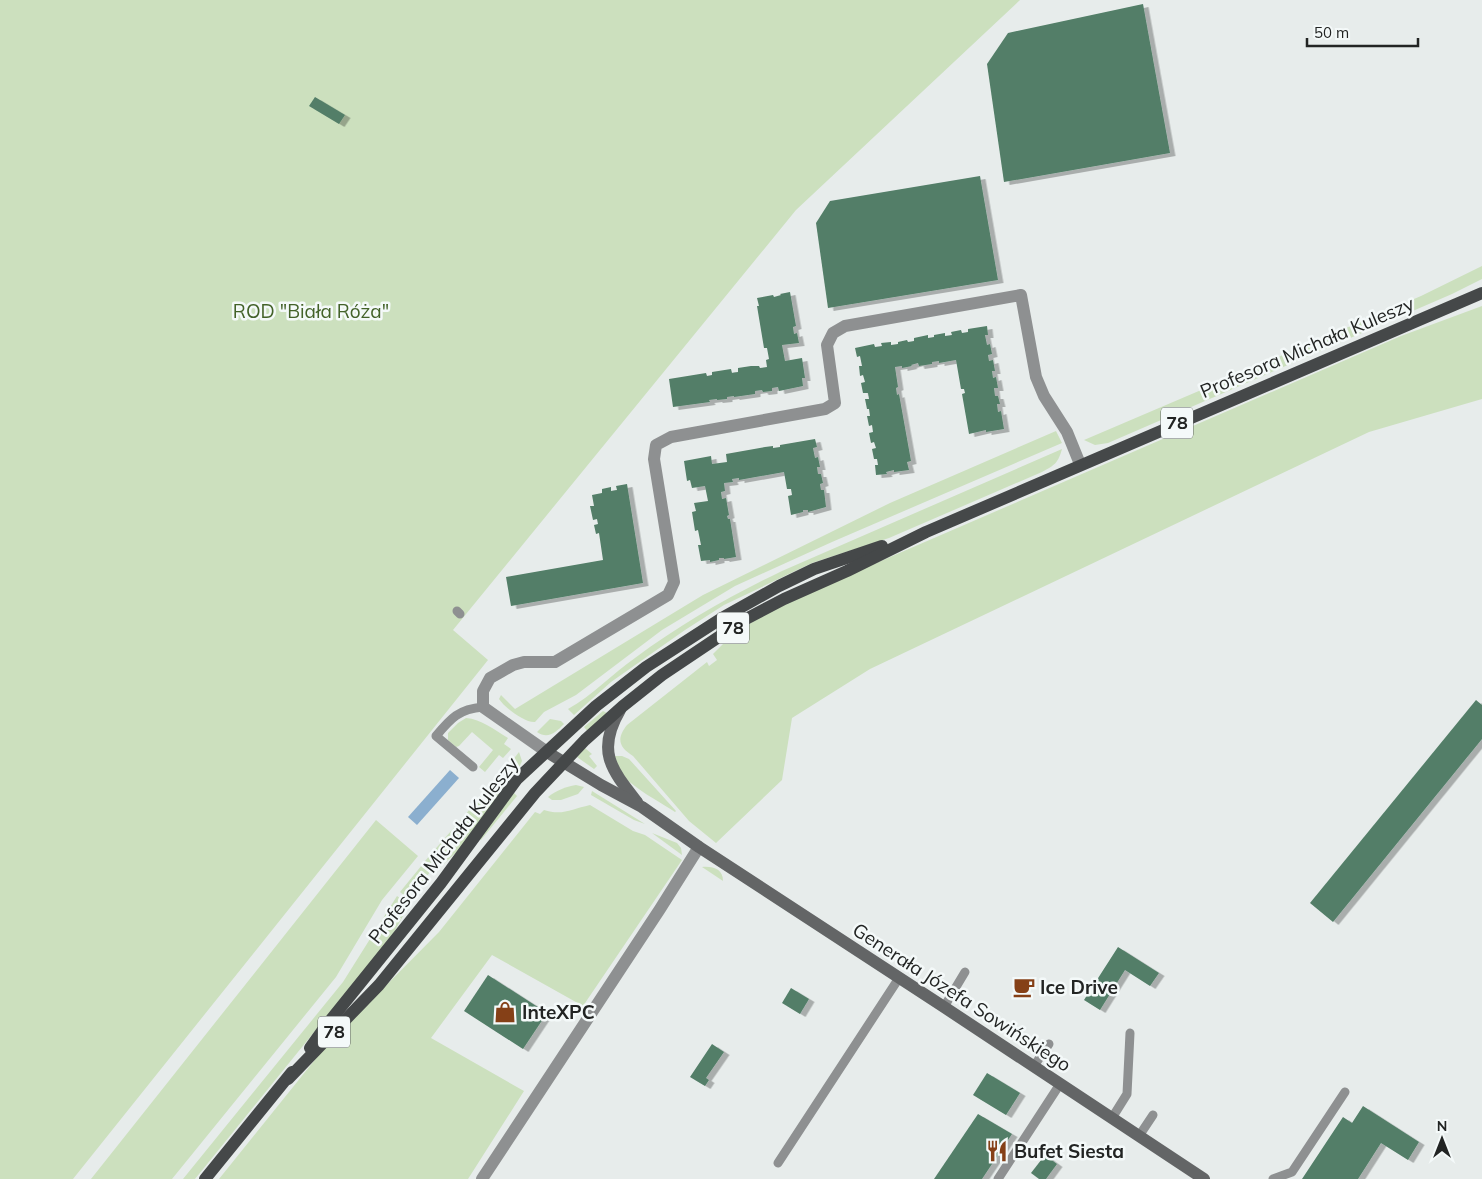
<svg xmlns="http://www.w3.org/2000/svg" width="1482" height="1179" font-family="Mulish,sans-serif">
  <style>
    .green { fill: #cce0be }
    .water { fill: #8bafcf }
    .building { fill: #527e67; filter: url(#shadow) }
    .lines { fill: none; stroke-linecap: round; stroke-linejoin: round }
    .lane { stroke: #8e9091; stroke-width: 9 }
    .street { stroke: #8e9091; stroke-width: 12 }
    .secondary { stroke: #636566; stroke-width: 12 }
    .primary { stroke: #454849; stroke-width: 12 }
    .labels { text-anchor: middle; stroke-width: 5; stroke-linejoin: round; paint-order: stroke }
    .shield { fill: #f4f9f9; stroke: #616463; stroke-width: 1 }
    .shield-label { font-size: 18px; font-weight: bold; fill: #222423 }
    .park-label { font-size: 19px; fill: #436229; stroke: #f4f9f9 }
    .street-label { font-size: 19px; fill: #222423; stroke: #f4f9f9 }
    .poi-label { font-size: 19px; font-weight: bold; fill: #222423; stroke: #f4f9f9; text-anchor: start }
  </style>
  <defs>
    <filter id="shadow"><feDropShadow dx="5.5" dy="3" stdDeviation="0" flood-color="#0004"/></filter>
  </defs>
  <rect width="100%" height="100%" fill="#e7eceb"/>
  <g class="green">
    <path d="M0,0H1020L796,210L453,630L488,660L73,1179H0Z"/>
    <path d="M1482,266V279L1452,294L1108,443L1095,445L1084,440L1421,296Z"/>
    <path d="M1482,306V399L1369,432L870,669L792,718L782,780L716,843L689,821L633,756C619,747 616,739 627,725L707,662L709,666L717,660L713,654L734,633L771,611L837,580L1401,336Z"/>
    <path d="M1056,431L1062,443L832,542L735,586L662,630L576,695L544,712L535,722C525,723 505,708 499,699L501,695L515,709L703,595L890,503Z"/>
    <path d="M1062,449C1058,463 1055,465 1042,472L889,538L812,563L724,605L685,630L611,682L574,715L568,709C593,695 612,674 635,658C681,624 730,596 782,571Z"/>
    <path d="M603,711L607,713L588,732L584,727Z"/>
    <path d="M466,718C481,719 495,730 508,738L504,744L511,749L503,758L499,755L485,772L479,767L493,750L472,732L459,746L456,747L448,740V733L458,723Z"/>
    <path d="M550,719L561,721L564,724C556,732 548,740 537,732Z"/>
    <path d="M585,748L592,754L589,756L597,766L594,769L577,757Z"/>
    <path d="M519,752L522,761L517,772L509,765Z"/>
    <path d="M614,756H622L629,759L676,811L675,812C660,802 633,788 623,775C619,769 617,762 614,756Z"/>
    <path d="M497,778L505,785L460,849L437,870L425,861Z"/>
    <path d="M576,785L584,787L578,794L561,800H552L548,797C557,790 565,787 576,785Z"/>
    <path d="M592,791L645,824L634,820L591,795Z"/>
    <path d="M514,793L517,796L481,840L479,839Z"/>
    <path d="M590,805L633,831L645,835L682,860L583,1006L492,955L431,1038L524,1091L468,1179H219L326,1046L439,932L535,812L540,814L544,810C562,816 572,809 590,805Z"/>
    <path d="M376,820L418,856L382,900L336,977L172,1179H91Z"/>
    <path d="M652,833L677,843L681,848L682,855Z"/>
    <path d="M422,865L431,871L414,892L412,891L407,898L400,892Z"/>
    <path d="M702,867C713,866 723,869 723,881Z"/>
    <path d="M397,896L409,905L392,936L195,1179H183L343,982Z"/>
  </g>
  <path class="water" d="M450,770L459,778L417,825L408,817Z"/>
  <g class="building">
    <path d="M1143,4L1170,153L1004,182L987,64L1008,33Z"/>
    <path d="M315,97L345,115L339,124L309,106Z"/>
    <path d="M980,176L998,280L828,308L816,223L830,201Z"/>
    <path d="M790,292L796,326L793,327L794,334L797,333L799,343L782,345L785,361L802,358L805,378H802L803,386L779,391L778,387L772,388V391L763,392L762,390L755,391V394L734,397V396L727,397V399L717,400V399L709,400L710,402L673,407L669,379L706,373L707,376L712,375V372L731,369L732,373L738,372V368L751,366H759L760,368L767,367L766,360L769,359L767,348H764L757,306H759L757,298L773,295L774,297L781,295L780,294Z"/>
    <path d="M987,326L988,335H985L987,345L990,344L992,354L988,355L989,361L993,360L995,371H992L993,378L996,377L998,388H994L995,396H998L1000,404H997L998,412L1001,411L1004,429L986,432V430L969,434L962,394L965,393L964,389H961L956,360L939,363V361L932,362V364L919,366L918,363L911,365L912,366L902,368V366L895,367L898,387L896,388L897,395L899,394L911,461L907,462L909,470L894,472V470L886,472L887,474L876,475L875,465H878L877,459H874L872,449L876,448L874,442L871,443L869,433L873,432L872,425L869,426L867,416H870L869,409H867L865,399H869L868,393H863L861,383L865,382L863,375L860,376L859,366H862L860,356L857,357L855,348L874,344L875,347L882,346L881,343L891,342V345L898,344V342L907,340L908,342L914,341V338L928,335V338L934,337V335L945,333V336L952,335L951,332L961,330L962,333L968,332V329Z"/>
    <path d="M815,439L817,447L813,448L815,458L818,457L820,467H817L818,474H821L823,483L820,484L821,490H824L826,507L808,512V510H803V512L791,515L788,496L792,495L791,489H787L784,472L739,480V478L732,479L733,482L724,483L725,491L721,492L722,499L726,498L729,515L727,516L728,519H730L736,557L724,559V558H719V560L710,562V560L701,561L698,545H701L698,530L695,531L692,512L696,511L694,503L708,501L705,486L692,488L690,480L687,481L684,461L711,456L712,464L727,462L726,454L765,447L773,446V448L780,447V445Z"/>
    <path d="M627,484L643,583L511,606L506,577L603,560L599,533L596,534L594,525L598,524L597,519L593,520L590,506H594L592,495L602,493V489L611,487V491L617,490L616,486Z"/>
    <path d="M1476,700L1482,705V739L1333,922L1310,903Z"/>
    <path d="M1118,947L1159,973L1150,986L1125,970L1100,1010L1084,1000Z"/>
    <path d="M488,975L547,1013L523,1049L464,1011Z"/>
    <path d="M791,988L809,999L800,1014L782,1003Z"/>
    <path d="M712,1044L724,1052L706,1078L709,1080L705,1086L690,1077Z"/>
    <path d="M987,1073L1020,1093L1006,1115L973,1095Z"/>
    <path d="M1363,1106L1419,1142L1408,1160L1381,1143L1358,1179H1302L1343,1117L1352,1123Z"/>
    <path d="M978,1114L1012,1134L982,1179H934Z"/>
    <path d="M1045,1155L1057,1164L1046,1179H1039L1031,1173Z"/>
  </g>
  <g class="lines">
    <g class="lane">
      <path d="M457,611L460,614"/>
      <path d="M473,767L436,736C451,718 459,709 483,707"/>
      <path d="M944,1007L965,972"/>
      <path d="M1034,1066L1049,1044"/>
      <path d="M1112,1118L1127,1094L1130,1033"/>
      <path d="M1139,1136L1153,1115"/>
      <path d="M778,1163L899,978"/>
      <path d="M998,1179L1060,1084"/>
      <path d="M1273,1179L1292,1172L1345,1092"/>
    </g>
    <g class="street">
      <path d="M547,752L483,707V691L490,678L499,673L513,665L524,662H555L668,595L674,582L654,459L656,445L671,437L825,409L835,403L827,345L833,333L845,326L1021,295L1036,377L1044,396L1067,432L1080,464"/>
      <path d="M482,1179L660,909L699,847"/>
    </g>
    <g class="secondary">
      <path d="M620,710C596,751 611,769 637,802"/>
      <path d="M547,752L601,785L642,807L699,847L944,1007L1204,1179"/>
    </g>
    <g class="primary">
      <path d="M310,1048L325,1027L441,883L517,779L596,706L646,667L722,618L779,586L814,569L882,546"/>
      <path d="M288,1079L379,985L535,793L585,740L623,706L662,675L744,620L784,599L847,571L926,532L1482,293"/>
      <path d="M205,1179L292,1072"/>
    </g>
  </g>
  <defs>
    <g id="cafe-bare" transform="scale(1.725)"><path d="M-5.5-4.5H6V0H3Q3 3.5 0 3.5H-2.5Q-5.5 3.5-5.5 0ZM3-3.2v2h1.7v-2ZM-6 4.5H4V6H-6Z" fill="#854017" stroke="#f4f9f9" stroke-width="2.5" paint-order="stroke"/></g>
    <g id="shop-bare" transform="scale(1.725)"><path d="M-5-2.5h2.3a2.7 3.5 0 0 1 5.4 0H5L5.5 6h-11ZM-1.5-2.5h3a1.5 2.3 0 0 0-3 0Z" fill="#854017" stroke="#f4f9f9" stroke-width="2.5" paint-order="stroke"/></g>
    <g id="restaurant-bare" transform="scale(1.725)"><path d="M-5-6h1v4h1v-4h1v4h1v-4h1v5L-1.5 .5V6h-2V.5L-5-1ZM5-6V6H3V1.5H1.5Q1.5-4 5-6Z" fill="#854017" stroke="#f4f9f9" stroke-width="2.5" paint-order="stroke"/></g>
  </defs>
  <g fill-rule="evenodd">
    <use href="#cafe-bare" x="1024" y="987"/>
    <use href="#shop-bare" x="505" y="1012"/>
    <use href="#restaurant-bare" x="997" y="1151"/>
  </g>
  <g class="labels">
    <g class="shield">
      <rect x="1161" y="407.5" width="32" height="31" rx="4"/>
      <rect x="717" y="612.5" width="32" height="31" rx="4"/>
      <rect x="318" y="1016.5" width="32" height="31" rx="4"/>
    </g>
    <g class="shield-label">
      <text x="1177" y="429">78</text>
      <text x="733" y="634">78</text>
      <text x="334" y="1038">78</text>
    </g>
    <g class="park-label">
      <text x="311" y="318">ROD "Biała Róża"</text>
    </g>
    <g class="street-label">
      <text transform="translate(1307 347) rotate(-23)" y="7">Profesora Michała Kuleszy</text>
      <text transform="translate(443 850) rotate(-52)" y="7">Profesora Michała Kuleszy</text>
      <text transform="translate(962 997) rotate(33)" y="7">Generała Józefa Sowińskiego</text>
    </g>
    <g class="poi-label">
      <text x="1040" y="994">Ice Drive</text>
      <text x="522" y="1019">InteXPC</text>
      <text x="1014" y="1158">Bufet Siesta</text>
    </g>
  </g>
  <g transform="translate(1442 1139)" stroke="#f4f9f9" stroke-width="4" paint-order="stroke">
  <path d="M0-4L9 19L0 12L-9 19Z" fill="#222423"/>
  <text y="-8" font-size="14" font-weight="bold" text-anchor="middle" fill="#222423">N</text>
  </g>
  <path d="M1307 38v8h111v-8" fill="none" stroke="#222423" stroke-width="2.5"/>
  <text x="1314" y="38" font-size="15" fill="#222423" stroke="#f4f9f9" stroke-width="4" paint-order="stroke">50 m</text>
</svg>
